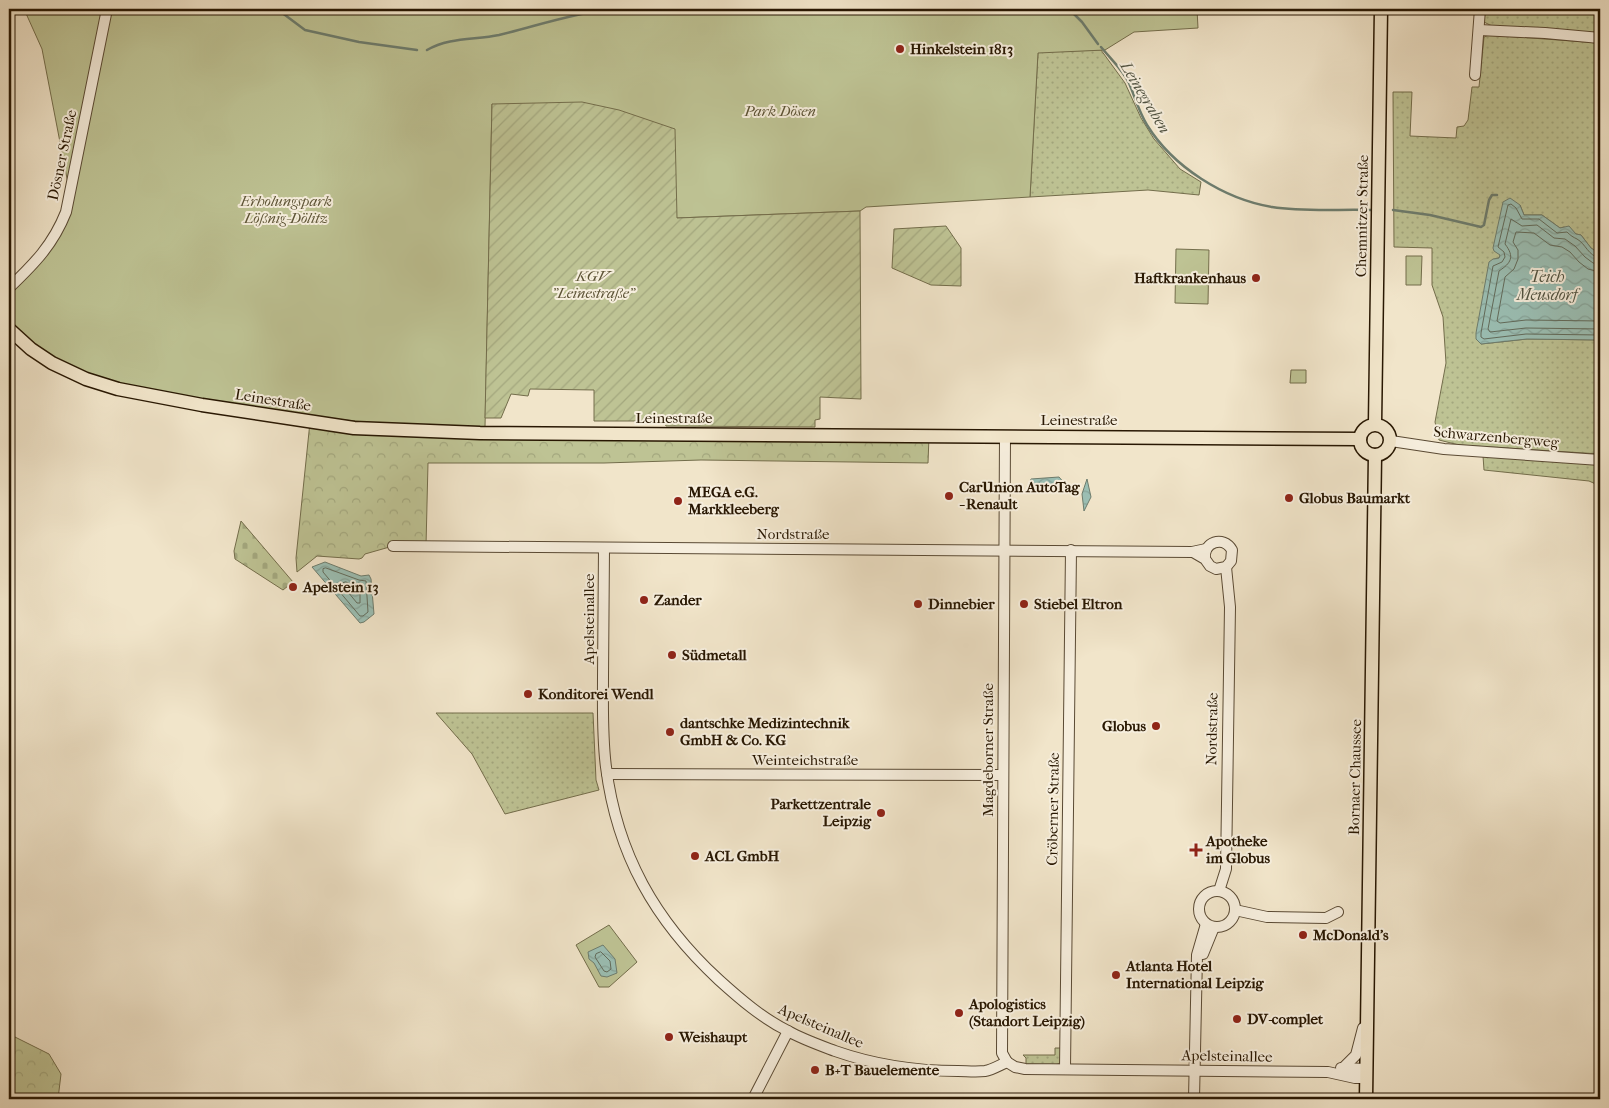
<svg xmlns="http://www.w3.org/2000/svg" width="1609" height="1108" font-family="'IM FELL French Canon',serif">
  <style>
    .grass { fill: url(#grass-dots); stroke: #736d4b }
    .forest { fill: url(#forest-crowns); stroke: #736d4b }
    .cemetery { fill: url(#cemetery-stones); stroke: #736d4b }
    .park { fill: #bec394; stroke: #736d4b }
    .garden { fill: url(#garden-furrows); stroke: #736d4b }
    .water { fill: url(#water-waves); stroke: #6d7c6d }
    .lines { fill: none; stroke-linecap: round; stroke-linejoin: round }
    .shore { stroke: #626b5b; stroke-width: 1 }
    .stream { stroke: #6d7c6d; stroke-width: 2.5 }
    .minor-casing { stroke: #5a4a34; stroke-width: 12 }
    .major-casing { stroke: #281702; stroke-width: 15 }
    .minor { stroke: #f6eedd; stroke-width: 10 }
    .major { stroke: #f1e5ca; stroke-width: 12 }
    .poi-dot { fill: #8f2418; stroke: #f6eedd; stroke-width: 2 }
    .labels { text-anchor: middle; stroke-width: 4; stroke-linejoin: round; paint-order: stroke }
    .poi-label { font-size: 15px; font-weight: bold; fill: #281702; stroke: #f6eedd; text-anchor: start }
    .park-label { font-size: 15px; font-style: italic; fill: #5c5335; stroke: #f6eedd }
    .street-label { font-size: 15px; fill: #281702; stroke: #f6eedd }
    .water-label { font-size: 16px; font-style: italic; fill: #505240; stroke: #f6eedd }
  </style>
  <defs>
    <pattern id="grass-dots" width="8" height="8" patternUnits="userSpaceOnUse" patternTransform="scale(1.25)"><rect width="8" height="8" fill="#bec394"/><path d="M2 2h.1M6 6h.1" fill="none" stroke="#a3a77e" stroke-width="1.8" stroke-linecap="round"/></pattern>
    <pattern id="forest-crowns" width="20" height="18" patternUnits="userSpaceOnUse" patternTransform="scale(1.25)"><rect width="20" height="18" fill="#bec394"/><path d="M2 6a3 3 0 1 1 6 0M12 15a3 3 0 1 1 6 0" fill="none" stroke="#a3a77e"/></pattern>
    <pattern id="cemetery-stones" width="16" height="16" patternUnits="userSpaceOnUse" patternTransform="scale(1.25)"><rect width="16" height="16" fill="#bec394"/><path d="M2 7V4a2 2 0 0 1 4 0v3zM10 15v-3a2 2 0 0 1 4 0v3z" fill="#a3a77e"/></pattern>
    <pattern id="garden-furrows" width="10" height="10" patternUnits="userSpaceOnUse" patternTransform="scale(1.25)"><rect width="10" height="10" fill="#bec394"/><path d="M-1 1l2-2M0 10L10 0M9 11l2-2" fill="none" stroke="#a3a77e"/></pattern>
    <pattern id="water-waves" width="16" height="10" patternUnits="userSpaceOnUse" patternTransform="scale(1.25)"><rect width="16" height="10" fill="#9bbfb4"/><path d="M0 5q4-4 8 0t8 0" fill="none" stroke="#86a399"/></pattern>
  </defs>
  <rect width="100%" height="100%" fill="#f1e5ca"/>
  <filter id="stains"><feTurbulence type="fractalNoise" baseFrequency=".004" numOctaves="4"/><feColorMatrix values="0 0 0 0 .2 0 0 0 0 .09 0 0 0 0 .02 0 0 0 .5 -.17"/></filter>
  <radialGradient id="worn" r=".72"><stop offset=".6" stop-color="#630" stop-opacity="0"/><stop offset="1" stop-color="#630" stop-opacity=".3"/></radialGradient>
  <g class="grass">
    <path d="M1485,9H1600V33L1492,26L1484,22Z"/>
    <path d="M1489,35L1600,43V157L1596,178L1600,179V254L1591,248L1581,235L1576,234L1572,230L1564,227L1560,228L1542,215H1524L1520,205L1499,258L1497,259L1481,344L1527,339L1600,340V454L1459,445L1439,440L1435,422L1446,363L1443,317L1432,285V248L1394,247L1393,92H1412L1410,136L1456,138L1457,127L1464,126L1468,120L1472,87H1479L1484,37Z"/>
    <path d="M1101,50L1125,83L1141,118L1154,139L1180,169L1201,182L1199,195L1148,190L1030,197L1038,52Z"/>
    <path d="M1483,456L1600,463V486L1589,481L1484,470Z"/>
    <path d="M436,713H593L596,780L599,790L505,814L472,754Z"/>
    <path d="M1055,1048H1062L1060,1063L1055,1065L1026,1064V1058L1023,1055H1055Z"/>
  </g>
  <g class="forest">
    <path d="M310,422L354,428L929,436L928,463L701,460L604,463H428L426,546H393L365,554L362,558L359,559L317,556L297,572L296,558Z"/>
    <path d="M9,1034L49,1054L61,1074L58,1099H9Z"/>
  </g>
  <path class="cemetery" d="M241,521L293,582L283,590L235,559L234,551Z"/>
  <g class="park">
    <path d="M24,9H1197L1198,28L1134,32L1105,50L1038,53L1030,197L866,207L860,211L677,218L492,104L485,427L400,425L355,421L305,416L170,395L99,379L49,356L9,324V293L44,258L70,194L42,49Z"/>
    <path d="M1176,249L1209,250L1208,304L1175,303Z"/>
    <path d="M1406,256H1422L1421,285H1406Z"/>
    <path d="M1291,370H1306V383H1290Z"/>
    <path d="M609,925L637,962L609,987H599L576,945Z"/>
  </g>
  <g class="garden">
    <path d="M582,102L619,110L675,129L677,218L860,211L861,399L820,397V419L815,420V427L666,426L664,421H594V390L530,389L528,396L511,394L501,418H485L492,104Z"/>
    <path d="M946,226L961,248V286L931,285L892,268L894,229Z"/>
  </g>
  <g class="water">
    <path d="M1510,198L1520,205L1524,215H1542L1560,228L1569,226L1576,234L1581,235L1591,248L1600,254V340L1527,339L1481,344L1476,339V333L1489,262L1493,259L1499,258L1500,255L1494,251L1493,248L1503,202Z"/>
    <path d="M1059,477L1066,485L1062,489L1030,485L1031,479Z"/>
    <path d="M1087,479L1091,497L1084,511L1082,494Z"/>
    <path d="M325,562L361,576L369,575L371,579L374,614L364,622L360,623L312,567Z"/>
    <path d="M603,945L615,959L617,973L607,977L601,976L594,963L589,959L588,952Z"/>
  </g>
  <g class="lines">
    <g class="shore">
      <path d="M1600,258C1588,256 1586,244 1577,239C1573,237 1571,236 1567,232L1557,233L1539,219H1522L1516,208L1511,204L1508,205L1498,247L1504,252L1505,257L1502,262L1493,266L1481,333V337L1484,339L1526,334L1600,335"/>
      <path d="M1600,264L1593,263L1585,257L1575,246L1565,239L1554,238L1537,225L1522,226L1511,219L1505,244C1515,257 1511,263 1499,271L1488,329L1490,332L1526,328L1600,329"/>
      <path d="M1600,272L1588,269L1579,262L1570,252L1562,247L1550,245L1534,233L1516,232L1513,242L1518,250V259L1514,269L1505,277L1497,321L1500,323L1526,320L1600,321"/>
      <path d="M326,568L359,580L366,581L368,612L363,616H360L323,572V569Z"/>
      <path d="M346,582L360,588V603H357L343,586V583Z"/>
      <path d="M601,952L610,961L611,969L607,972L604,971L595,957L596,954Z"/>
    </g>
    <g class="stream">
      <path d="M277,9L305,30L359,42L417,50"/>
      <path d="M1068,9L1070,10"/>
      <path d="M1074,14L1082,22L1098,44"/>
      <path d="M1101,47C1110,58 1123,70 1129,83C1135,97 1139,112 1147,125C1173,167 1224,199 1272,207C1304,212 1339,209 1371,210"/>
      <path d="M427,50C449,37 475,40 499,35C536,26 571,14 609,9"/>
      <path d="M1393,210L1430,215L1481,227L1484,225L1489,200L1492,195H1497"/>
    </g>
    <g class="minor-casing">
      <g id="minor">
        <path d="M1479,30L1545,33L1600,38"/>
        <path d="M1475,75L1480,9"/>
        <path d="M9,288C34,264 53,245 66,212L107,9"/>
        <path d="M1005,436L1002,1053L1007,1062"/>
        <path d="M1391,441L1444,449L1600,460"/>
        <path d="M393,546L1192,552L1206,549"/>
        <path d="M604,548C604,591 603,634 603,677C603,707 602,737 606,767C617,854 655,921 719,980C740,999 762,1018 788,1031C802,1039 819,1045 835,1051C875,1065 915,1071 958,1071C966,1071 976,1072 985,1071C992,1070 1000,1065 1007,1062"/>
        <path d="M1193,552L1205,559L1210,566L1216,569L1226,567L1231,561L1232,550C1223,535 1203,542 1205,559"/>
        <path d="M607,774L1003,775"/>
        <circle cx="1217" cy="909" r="18"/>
        <path d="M1219,891L1226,869L1230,607L1226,567"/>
        <path d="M1235,910L1267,917L1326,918L1338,912"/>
        <path d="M1203,954L1214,927"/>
        <path d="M1007,1062L1015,1067L1025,1069L1328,1072L1355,1078H1367"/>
        <path d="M1341,1068L1367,1069"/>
        <path d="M1343,1068L1356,1055L1363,1028"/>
        <path d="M1065,1069L1071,550"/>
        <path d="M753,1099L788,1031"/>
        <path d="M1194,1099L1197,955L1206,924"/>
      </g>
    </g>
    <g class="major-casing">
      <g id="major">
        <path d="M9,329L31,349L52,363L86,379L118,389L202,405L354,428L480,433L1360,439"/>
        <path d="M1375,424L1381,9"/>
        <circle cx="1375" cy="440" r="15"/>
        <path d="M1366,1099L1375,455"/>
      </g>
    </g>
    <use href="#minor" class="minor"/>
    <use href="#major" class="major"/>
  </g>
  <g class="poi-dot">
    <circle cx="900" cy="49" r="5"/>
    <circle cx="1256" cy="278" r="5"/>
    <circle cx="949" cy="496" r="5"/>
    <circle cx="1289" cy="498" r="5"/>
    <circle cx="678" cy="501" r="5"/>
    <circle cx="293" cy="587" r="5"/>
    <circle cx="644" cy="600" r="5"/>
    <circle cx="918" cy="604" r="5"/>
    <circle cx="1024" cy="604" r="5"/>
    <circle cx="672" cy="655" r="5"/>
    <circle cx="528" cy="694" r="5"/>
    <circle cx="1156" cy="726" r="5"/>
    <circle cx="670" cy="732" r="5"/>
    <circle cx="881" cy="813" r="5"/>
    <path d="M1193.5 842.5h5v5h5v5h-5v5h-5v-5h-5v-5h5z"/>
    <circle cx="695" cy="856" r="5"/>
    <circle cx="1303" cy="935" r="5"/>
    <circle cx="1116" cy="975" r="5"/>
    <circle cx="959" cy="1013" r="5"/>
    <circle cx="1237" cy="1019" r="5"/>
    <circle cx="669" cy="1037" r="5"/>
    <circle cx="815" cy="1070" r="5"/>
  </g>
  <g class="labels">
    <g class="poi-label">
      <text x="910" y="54">Hinkelstein 1813</text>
      <text x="1246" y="283" text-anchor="end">Haftkrankenhaus</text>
      <text x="959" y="492">CarUnion AutoTag<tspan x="959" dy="17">- Renault</tspan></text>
      <text x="688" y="497">MEGA e.G.<tspan x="688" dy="17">Markkleeberg</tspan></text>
      <text x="1299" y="503">Globus Baumarkt</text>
      <text x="303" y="592">Apelstein 13</text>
      <text x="654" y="605">Zander</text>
      <text x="928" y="609">Dinnebier</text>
      <text x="1034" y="609">Stiebel Eltron</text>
      <text x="682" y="660">Südmetall</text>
      <text x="538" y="699">Konditorei Wendl</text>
      <text x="680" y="728">dantschke Medizintechnik<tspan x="680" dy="17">GmbH &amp; Co. KG</tspan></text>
      <text x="1146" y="731" text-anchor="end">Globus</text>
      <text x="871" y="809" text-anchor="end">Parkettzentrale<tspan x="871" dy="17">Leipzig</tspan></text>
      <text x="1206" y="846">Apotheke<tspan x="1206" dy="17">im Globus</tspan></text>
      <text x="705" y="861">ACL GmbH</text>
      <text x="1313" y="940">McDonald's</text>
      <text x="1126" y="971">Atlanta Hotel<tspan x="1126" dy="17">International Leipzig</tspan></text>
      <text x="969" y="1009">Apologistics<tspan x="969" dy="17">(Standort Leipzig)</tspan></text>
      <text x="1247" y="1024">DV-complet</text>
      <text x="679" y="1042">Weishaupt</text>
      <text x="825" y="1075">B+T Bauelemente</text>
    </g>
    <g class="park-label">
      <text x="780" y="116">Park Dösen</text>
      <text x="286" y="206">Erholungspark<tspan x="286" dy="17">Lößnig-Dölitz</tspan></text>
      <text x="593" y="281">KGV<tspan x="593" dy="17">"Leinestraße"</tspan></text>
    </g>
    <g class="street-label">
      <text transform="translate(62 155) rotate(-78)" y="5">Dösner Straße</text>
      <text transform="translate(1362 216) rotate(-89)" y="5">Chemnitzer Straße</text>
      <text transform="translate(273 400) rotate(9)" y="5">Leinestraße</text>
      <text x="674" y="423">Leinestraße</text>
      <text x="1079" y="425">Leinestraße</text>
      <text transform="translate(1496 437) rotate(5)" y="5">Schwarzenbergweg</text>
      <text x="793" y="539">Nordstraße</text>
      <text transform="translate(589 619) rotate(-90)" y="5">Apelsteinallee</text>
      <text transform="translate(1212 729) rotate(-89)" y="5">Nordstraße</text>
      <text transform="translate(988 750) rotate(-90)" y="5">Magdeborner Straße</text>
      <text x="805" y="765">Weinteichstraße</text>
      <text transform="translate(1355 777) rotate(-89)" y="5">Bornaer Chaussee</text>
      <text transform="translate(1053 809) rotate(-89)" y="5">Cröberner Straße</text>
      <text transform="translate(821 1026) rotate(23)" y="5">Apelsteinallee</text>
      <text transform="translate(1227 1056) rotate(1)" y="5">Apelsteinallee</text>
    </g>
    <g class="water-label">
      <text transform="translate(1146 97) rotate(59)" y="6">Leinegraben</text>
      <text x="1547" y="282">Teich<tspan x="1547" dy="18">Meusdorf</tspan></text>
    </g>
  </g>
  <rect width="1609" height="1108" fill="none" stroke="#f1e5ca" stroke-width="30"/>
  <rect x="10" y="10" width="1589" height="1088" fill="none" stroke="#281702" stroke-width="2.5"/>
  <rect x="15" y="15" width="1579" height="1078" fill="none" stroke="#281702"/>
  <rect width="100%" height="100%" filter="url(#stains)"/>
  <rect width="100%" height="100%" fill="url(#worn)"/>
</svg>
